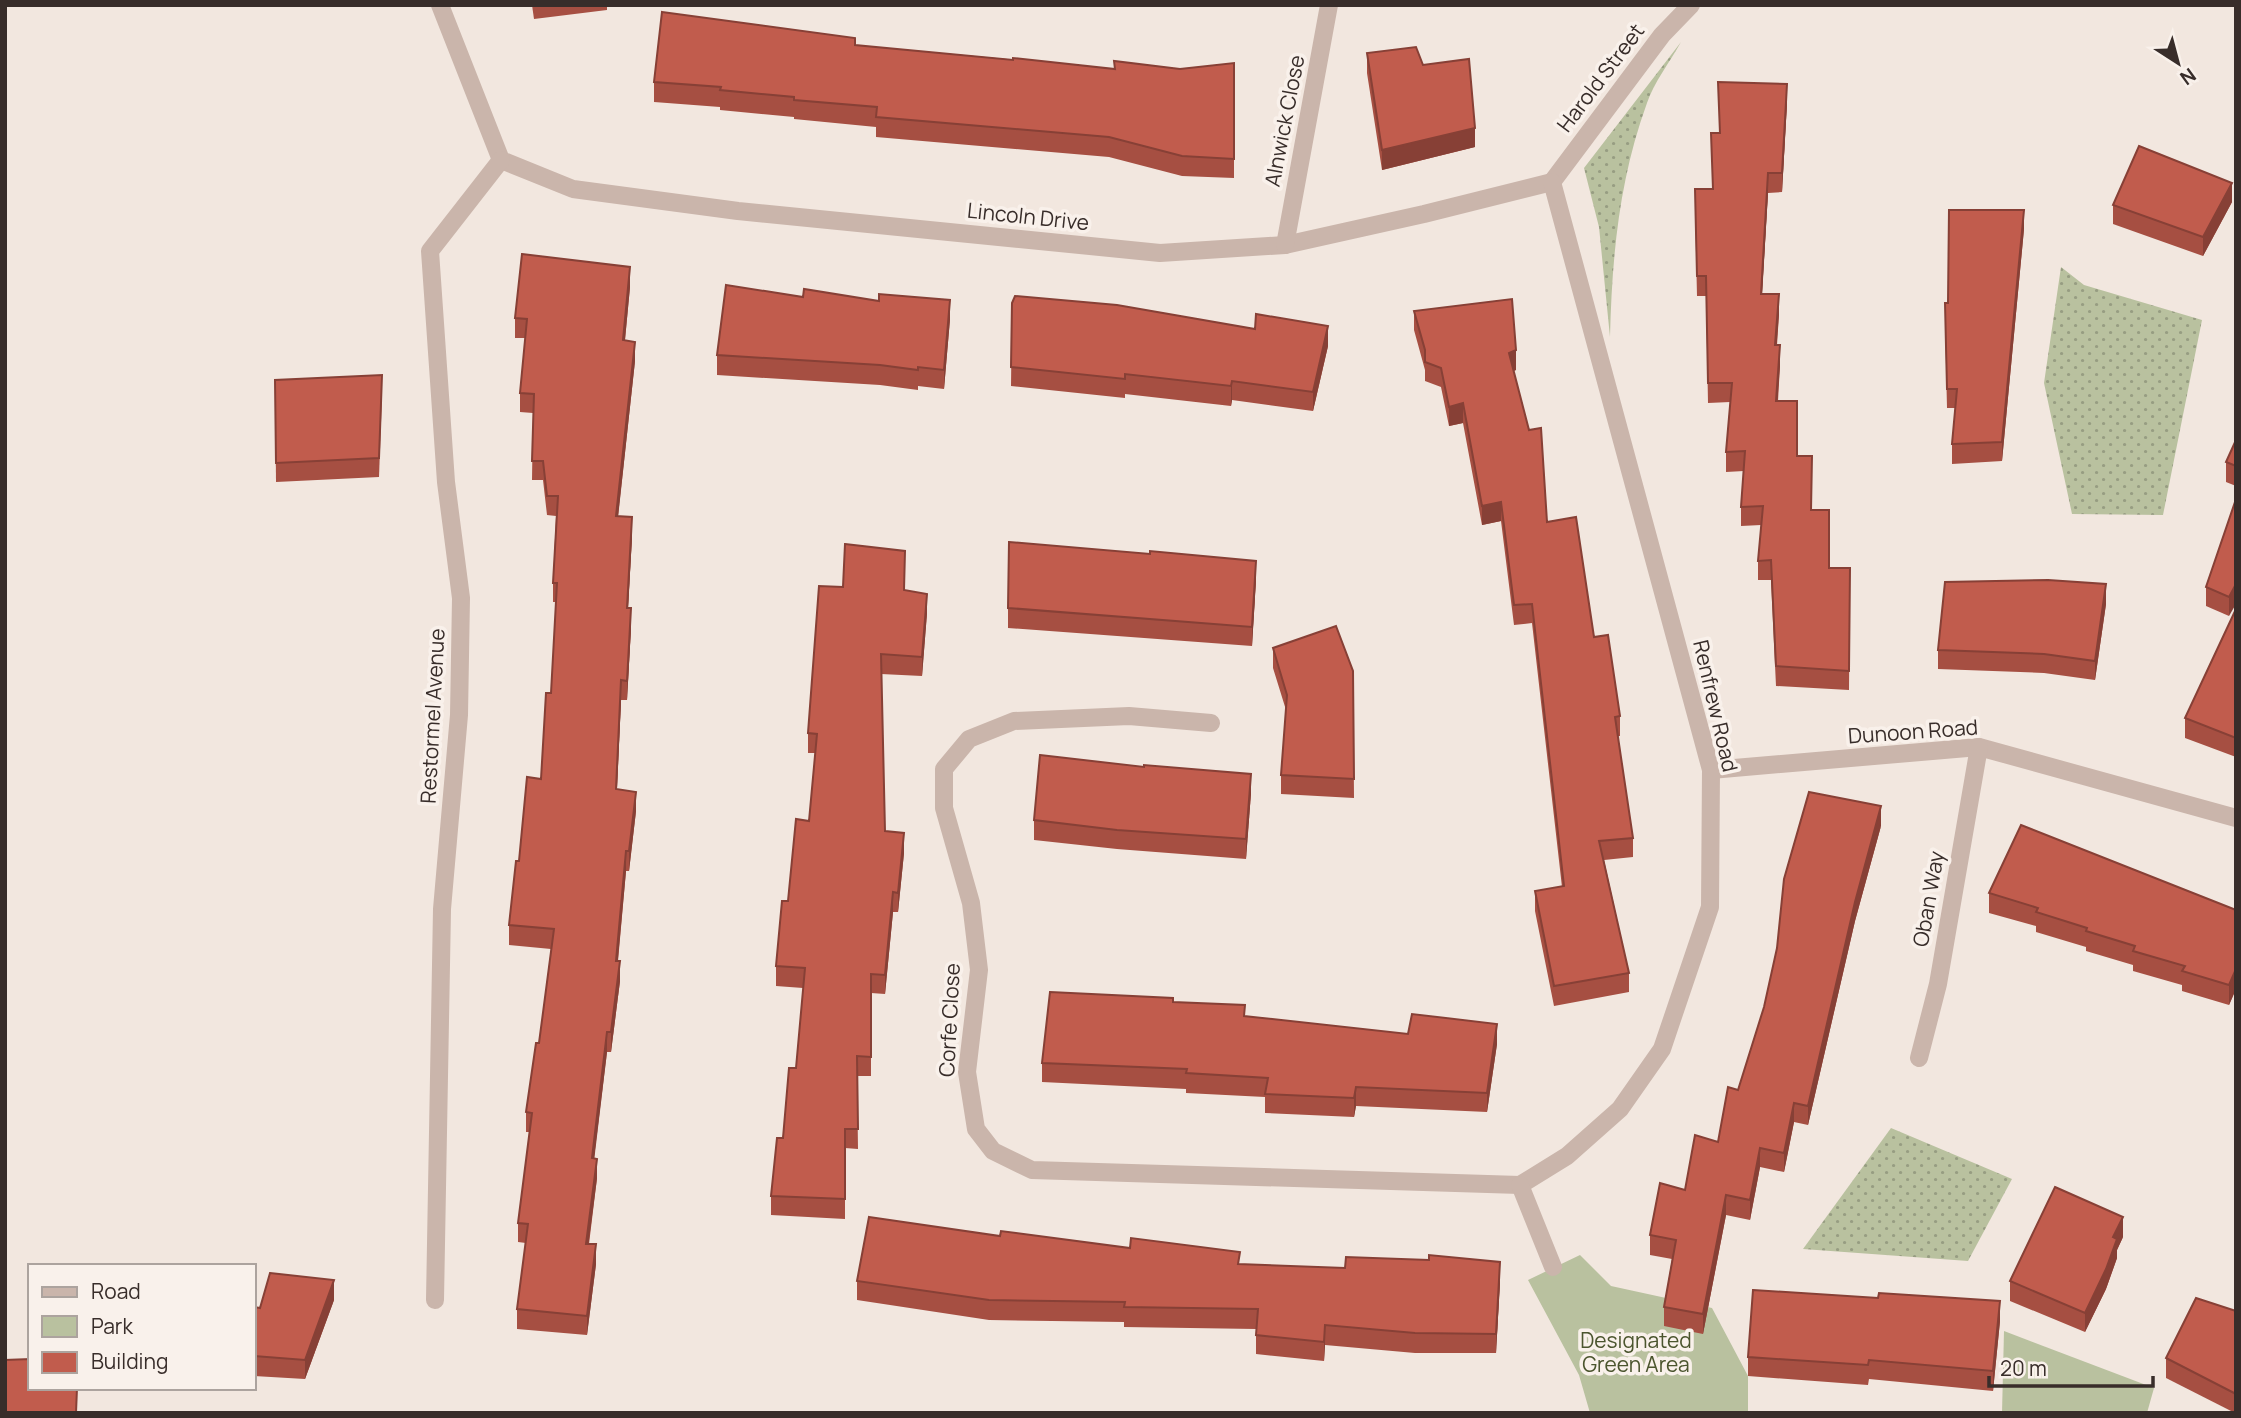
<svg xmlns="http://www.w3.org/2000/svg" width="2241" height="1418" font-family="Manrope,sans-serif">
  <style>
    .grass { fill: url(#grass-dots) }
    .green { fill: #b9c19f }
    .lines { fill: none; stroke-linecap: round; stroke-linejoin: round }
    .minor { stroke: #cab5ab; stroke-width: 18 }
    .wall { fill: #a64f42 }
    .shaded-wall { fill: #874036 }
    .building { fill: #c15c4d; stroke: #874036; stroke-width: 2 }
    .labels { text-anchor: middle; stroke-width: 7; stroke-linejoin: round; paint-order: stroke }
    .street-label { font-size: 21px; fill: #382d2a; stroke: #f9f1eb }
    .park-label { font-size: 21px; fill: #4b552e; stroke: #f9f1eb }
  </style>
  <defs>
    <pattern id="grass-dots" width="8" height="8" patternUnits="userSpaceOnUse" patternTransform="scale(1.75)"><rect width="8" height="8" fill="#b9c19f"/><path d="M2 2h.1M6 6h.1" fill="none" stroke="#979d82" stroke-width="1.8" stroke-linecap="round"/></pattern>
  </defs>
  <rect width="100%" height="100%" fill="#f2e7df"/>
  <g class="grass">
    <path d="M1681,42C1670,62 1654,82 1647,103C1619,180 1612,256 1610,337L1599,227L1584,168Z"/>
    <path d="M2061,267L2084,285L2202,320L2163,515L2072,514L2044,383Z"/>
    <path d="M1891,1128L2012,1179L1968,1261L1803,1249Z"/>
  </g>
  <g class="green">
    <path d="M1580,1255L1611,1286L1712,1308L1748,1376V1413H1590L1579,1375L1528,1280Z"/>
    <path d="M2004,1331L2154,1388L2147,1413H2002Z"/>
  </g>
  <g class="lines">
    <g class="minor">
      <path d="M440,5L501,160"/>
      <path d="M501,160L573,189L738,211L1160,253L1285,245L1424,214L1552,182"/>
      <path d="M1552,182L1662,35L1691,5"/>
      <path d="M1285,245L1329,5"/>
      <path d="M1211,723L1129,716L1014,721L969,739L944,769V808L971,903L979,970L967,1072L976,1129L993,1151L1032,1170L1520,1185"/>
      <path d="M1711,770L1979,747L2236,818"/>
      <path d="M1919,1058L1938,984L1979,747"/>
      <path d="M1520,1185L1567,1156L1620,1109L1662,1049L1710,907L1711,770L1552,182"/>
      <path d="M1520,1185L1553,1267"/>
      <path d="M435,1300L442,909L459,715L461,598L446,482L430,251L501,160"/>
    </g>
  </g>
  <g class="wall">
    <path d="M532,5H607V10L534,19Z"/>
    <path d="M855,45L1114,69V61L1180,69L1234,63V178L1182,176L1109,157L876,137V127L794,119V117L720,110V107L654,102V82Z"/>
    <path d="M1367,53L1423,65L1475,147L1382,170L1367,73Z"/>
    <path d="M1787,103L1782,192L1768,193L1762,294L1779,314L1777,345L1780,365L1778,401L1797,456L1811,510L1829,568H1850L1849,690L1776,686L1771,580H1758V561L1761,525L1741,526V507L1744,471L1726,472V452L1730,402L1708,403L1706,296H1697L1695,208Z"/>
    <path d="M2232,202L2203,256L2113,224V205Z"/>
    <path d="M2024,229L2002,461L1952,464V444L1955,408H1947L1945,322L1948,303Z"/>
    <path d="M630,287L625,340L635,361L618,516L632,537L628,608L631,628L627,700H621L617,789L636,811L629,871H626L618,961L620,981L611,1052H607L594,1158L597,1178L589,1244L596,1264L587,1335L517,1329V1309L526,1243L518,1242V1223L530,1132H526V1112L539,1043L551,949L509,945V925L519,861L541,779L551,693L556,602H553V583L556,516L547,515L543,480H532L533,413L520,412V393L525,338H515V318Z"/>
    <path d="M1012,303L1328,346L1313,411L1232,400L1231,406L1125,394V398L1011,386Z"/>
    <path d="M1414,311L1516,370L1513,371L1547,522L1594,637L1620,716V736H1618L1633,838V857L1604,860L1629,973V992L1554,1006L1535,911V891L1562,887L1532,623L1514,625L1501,521L1482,525L1463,423L1449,426L1441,387L1425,381V370L1414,330Z"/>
    <path d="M950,319L944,389L918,386V390L880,385L717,375V355Z"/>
    <path d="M275,380L382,395L379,477L276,482Z"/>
    <path d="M2236,440V486L2226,482V462Z"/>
    <path d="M2236,499L2229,616L2206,606V587Z"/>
    <path d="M1256,580L1252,646L1008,628V608Z"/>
    <path d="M904,590L927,613L922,676L881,674L885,831L904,853L898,912H893L885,994L871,993V1076H857L858,1149L845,1148V1219L771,1215V1196L796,1068L803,988L776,986V966L788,901L809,821L815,753H808V733Z"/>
    <path d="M2106,604L2095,680L2044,673L1938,669V650Z"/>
    <path d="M2236,609V757L2185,738V718Z"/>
    <path d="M1273,648L1353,671L1354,798L1281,794V775L1286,710L1273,668Z"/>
    <path d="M1251,793L1246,859L1117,849L1034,840V820Z"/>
    <path d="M1881,826L1855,921L1808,1125L1794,1122L1784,1172L1760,1167L1750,1220L1726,1215L1703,1334L1664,1326V1307L1672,1259L1650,1255V1235L1685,1190L1718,1142Z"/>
    <path d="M1989,893L2236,910V989L2229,1005L2182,991V985L2133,971V965L2086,951V947L2036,932V926L1989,913Z"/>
    <path d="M1173,1002L1245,1016L1497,1044L1487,1112L1356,1106L1354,1117L1265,1113V1097L1186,1093V1089L1042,1082V1063Z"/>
    <path d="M1000,1236L1240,1264L1500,1282L1496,1353H1415L1325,1345L1324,1361L1256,1354V1329L1124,1327V1322L989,1320L857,1300V1281Z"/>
    <path d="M2123,1237L2117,1250V1258L2106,1289L2085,1332L2010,1301V1281Z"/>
    <path d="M334,1300L305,1379L254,1376V1307L260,1308Z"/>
    <path d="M2236,1311V1413H2235L2166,1378V1358Z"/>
    <path d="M2000,1321L1993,1391L1869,1379L1868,1385L1748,1376V1357Z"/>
  </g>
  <g class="shaded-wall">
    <path d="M1787,84V103L1782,192V173Z"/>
    <path d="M1475,128V147L1382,170V150Z"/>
    <path d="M1768,173V193L1761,313V294Z"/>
    <path d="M2232,183V202L2203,256V237Z"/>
    <path d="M2024,210V229L2002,461V442Z"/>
    <path d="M630,267V287L623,360V340Z"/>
    <path d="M1779,294V314L1775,365V345Z"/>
    <path d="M950,300V319L944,389V370Z"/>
    <path d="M1328,326V346L1313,411V392Z"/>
    <path d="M635,342V361L616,536V516Z"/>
    <path d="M1780,345V365L1776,420V401Z"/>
    <path d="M1516,350V370L1509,373V353Z"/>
    <path d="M1232,381V400L1231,406V386Z"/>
    <path d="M1463,403V423L1449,426V407Z"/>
    <path d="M1501,502V521L1482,525V506Z"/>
    <path d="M632,517V537L627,628V608Z"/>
    <path d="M1256,561V580L1252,646V627Z"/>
    <path d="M2106,584V604L2095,680V661Z"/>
    <path d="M2236,584V604L2229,616V597Z"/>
    <path d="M927,594V613L922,676V657Z"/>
    <path d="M631,608V628L627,700V681Z"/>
    <path d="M621,680V700L616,809V789Z"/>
    <path d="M1251,774V793L1246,859V839Z"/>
    <path d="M636,792V811L629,871V851Z"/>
    <path d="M1881,806V826L1855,921L1808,1125V1106L1855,902Z"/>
    <path d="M904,833V853L898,912V893Z"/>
    <path d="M626,851V871L616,980V961Z"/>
    <path d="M893,892V912L885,994V975Z"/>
    <path d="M620,961V981L611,1052V1032Z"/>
    <path d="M2236,969V989L2229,1005V985Z"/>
    <path d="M1497,1024V1044L1487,1112V1093Z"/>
    <path d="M607,1032V1052L592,1178V1158Z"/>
    <path d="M1356,1087V1106L1354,1117V1098Z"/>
    <path d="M1794,1103V1122L1784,1172V1153Z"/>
    <path d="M1760,1148V1167L1750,1220V1200Z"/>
    <path d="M597,1159V1178L586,1263V1244Z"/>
    <path d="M1726,1195V1215L1703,1334V1314Z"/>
    <path d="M2123,1217V1237L2117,1250V1258L2106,1289L2085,1332V1313L2113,1237Z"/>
    <path d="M596,1244V1264L587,1335V1316Z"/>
    <path d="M1500,1262V1282L1496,1353V1334Z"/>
    <path d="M334,1280V1300L305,1379V1360Z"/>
    <path d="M2000,1301V1321L1993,1391V1371Z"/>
    <path d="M1325,1325V1345L1324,1361V1342Z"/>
  </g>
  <g class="building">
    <path d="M662,12L855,38V45L1013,60V58L1115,69L1114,61L1180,69L1234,63V159L1182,156L1109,137L876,117L877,107L794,100V97L720,90L721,87L654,82Z"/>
    <path d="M1416,47L1423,65L1469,59L1475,128L1382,150L1367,53Z"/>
    <path d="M1718,82L1787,84L1782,173H1768L1761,294H1779L1775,345H1780L1776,401H1797V456H1812L1811,510H1829V568H1850L1849,671L1776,666L1771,560L1758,561L1763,506L1741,507L1745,451L1726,452L1732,383H1708L1706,276H1697L1695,189H1713L1711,133H1720Z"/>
    <path d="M2139,146L2232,183L2203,237L2113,205Z"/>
    <path d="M1949,210H2024L2002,442L1952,444L1957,389H1947L1945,303H1948Z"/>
    <path d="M522,254L630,267L623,340L635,342L616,516L632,517L627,608H631L627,681L621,680L616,789L636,792L629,851H626L616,961H620L611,1032H607L592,1158L597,1159L586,1244H596L587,1316L517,1309L528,1224L518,1223L532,1113L526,1112L536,1043H539L554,929L509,925L516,861H519L527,777L541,779L546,693H551L557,583H553L558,496H547L543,461H532L534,394L520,393L527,319L515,318Z"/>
    <path d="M726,285L803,297L804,289L879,301V294L950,300L944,370L918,367V370L880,365L717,355Z"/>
    <path d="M1015,296L1117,305L1255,329L1256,314L1328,326L1313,392L1232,381L1231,386L1125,374V379L1011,367L1012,303Z"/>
    <path d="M1512,299L1516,350L1509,353L1529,430L1541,428L1547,522L1576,517L1594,637L1608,635L1620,716L1615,717L1633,838L1599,841L1629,973L1554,986L1535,891L1564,886L1532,604L1514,605L1501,502L1482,506L1463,403L1449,407L1441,368L1425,362V350L1414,311Z"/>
    <path d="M382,375L379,458L276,463L275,380Z"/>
    <path d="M2236,440V466L2226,462Z"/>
    <path d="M2236,499V584L2229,597L2206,587Z"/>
    <path d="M1009,542L1150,554V551L1256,561L1252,627L1008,608Z"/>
    <path d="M845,544L905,551L904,590L927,594L922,657L881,654L885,831L904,833L898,893L893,892L885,975L871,974V1057L857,1056L858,1129H845V1199L771,1196L777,1138H783L789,1068H796L805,968L776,966L782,901H788L796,819L809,821L817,734L808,733L819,586L843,587Z"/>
    <path d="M2048,580L2106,584L2095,661L2044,654L1938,650L1945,582Z"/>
    <path d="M2236,609V738L2185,718Z"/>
    <path d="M1336,626L1353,671L1354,779L1281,775L1287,695L1273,648Z"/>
    <path d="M1040,755L1144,767V765L1251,774L1246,839L1117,830L1034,820Z"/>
    <path d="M1809,792L1881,806L1855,902L1808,1106L1794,1103L1784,1153L1760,1148L1750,1200L1726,1195L1703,1314L1664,1307L1676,1240L1650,1235L1660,1183L1685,1190L1695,1135L1718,1142L1728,1087L1738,1090L1764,1007L1777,948L1784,879Z"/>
    <path d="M2021,825L2236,910V969L2229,985L2182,971L2185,966L2133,951L2135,946L2086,931L2087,928L2036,912L2038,908L1989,893Z"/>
    <path d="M1050,992L1173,998V1002L1245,1005L1244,1016L1408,1034L1412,1014L1497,1024L1487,1093L1356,1087L1354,1098L1265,1094L1268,1078L1186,1073L1187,1069L1042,1063Z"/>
    <path d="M2055,1187L2123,1217L2113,1237L2117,1239L2106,1269L2085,1313L2010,1281Z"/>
    <path d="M869,1217L1000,1236L1001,1231L1130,1248L1131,1238L1240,1252L1238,1264L1345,1268L1346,1257L1429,1260V1255L1500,1262L1496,1334L1415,1333L1325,1325L1324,1342L1256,1335L1258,1309L1124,1307L1125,1302L989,1300L857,1281Z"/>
    <path d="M270,1273L334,1280L305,1360L254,1356V1307L260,1308Z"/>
    <path d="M1753,1290L1878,1298L1879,1293L2000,1301L1993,1371L1869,1360L1868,1365L1748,1357Z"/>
    <path d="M2196,1298L2236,1311V1394L2166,1358Z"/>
    <path d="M30,1359V1388H77L76,1413H5V1360Z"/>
  </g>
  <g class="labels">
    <g class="street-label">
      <text transform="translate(1601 78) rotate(-53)" y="7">Harold Street</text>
      <text transform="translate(1285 121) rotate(-79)" y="7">Alnwick Close</text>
      <text transform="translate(1028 217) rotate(6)" y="7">Lincoln Drive</text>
      <text transform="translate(1715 706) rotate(77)" y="7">Renfrew Road</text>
      <text transform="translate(433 716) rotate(-87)" y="7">Restormel Avenue</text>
      <text transform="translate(1913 732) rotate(-4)" y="7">Dunoon Road</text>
      <text transform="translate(1929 899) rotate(-80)" y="7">Oban Way</text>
      <text transform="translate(950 1020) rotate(-87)" y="7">Corfe Close</text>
    </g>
    <g class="park-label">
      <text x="1636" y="1348">Designated<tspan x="1636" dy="24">Green Area</tspan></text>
    </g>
  </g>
  <rect width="2241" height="1418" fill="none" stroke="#382d2a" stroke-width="14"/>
  <rect x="28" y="1264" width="228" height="126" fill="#f9f1eb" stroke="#aca39e" stroke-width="2"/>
  <rect x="42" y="1287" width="35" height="10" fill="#cab5ab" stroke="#aca39e" stroke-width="2"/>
  <text x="91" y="1299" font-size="21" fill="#382d2a">Road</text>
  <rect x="42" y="1316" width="35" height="21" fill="#b9c19f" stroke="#aca39e" stroke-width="2"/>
  <text x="91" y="1334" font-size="21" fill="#382d2a">Park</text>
  <rect x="42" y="1352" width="35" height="21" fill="#c15c4d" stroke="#aca39e" stroke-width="2"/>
  <text x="91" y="1369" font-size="21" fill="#382d2a">Building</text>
  <g transform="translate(2178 63) rotate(144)" stroke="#f9f1eb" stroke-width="5" paint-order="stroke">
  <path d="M0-5L12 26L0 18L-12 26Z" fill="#382d2a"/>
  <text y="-10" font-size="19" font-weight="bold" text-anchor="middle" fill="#382d2a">N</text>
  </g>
  <path d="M1989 1376v10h164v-10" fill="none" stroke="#382d2a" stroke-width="3.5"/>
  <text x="2000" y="1376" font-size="21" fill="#382d2a" stroke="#f9f1eb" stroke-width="5" paint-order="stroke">20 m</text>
</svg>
